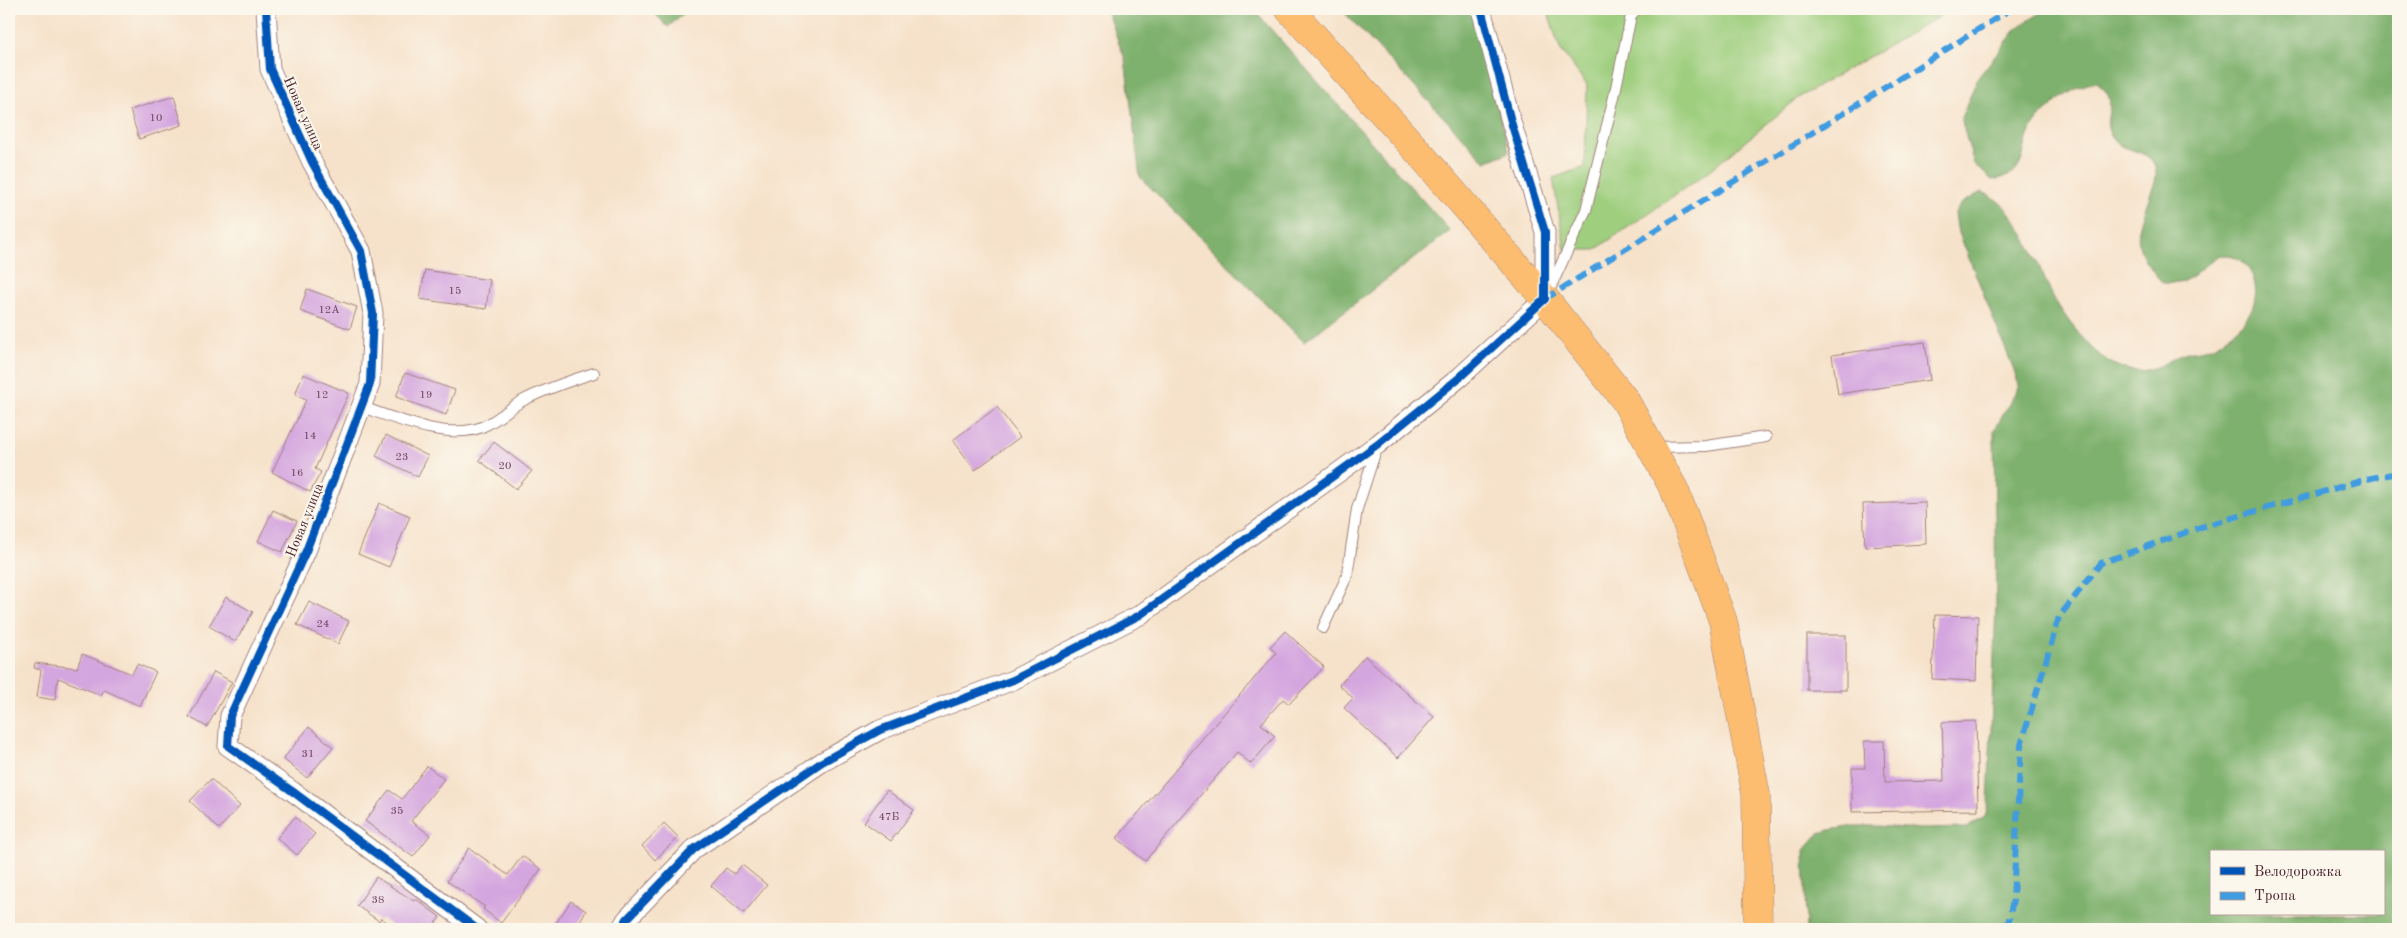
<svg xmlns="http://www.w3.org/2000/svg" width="2407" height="938" font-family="'Old Standard TT',serif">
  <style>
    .green { fill: #9ece7e; stroke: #747654 }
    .forest { fill: #7eb16d; stroke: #64684c; fill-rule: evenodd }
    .building { fill: #d4a6df }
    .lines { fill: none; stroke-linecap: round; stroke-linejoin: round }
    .lane-casing { stroke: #a0807a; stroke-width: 12 }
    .street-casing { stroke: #a0807a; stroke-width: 21 }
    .primary-casing { stroke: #a0807a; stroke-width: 29 }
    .lane { stroke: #fff; stroke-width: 10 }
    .street { stroke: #fff; stroke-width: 19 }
    .primary { stroke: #fcbd6f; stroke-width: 28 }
    .quiet { stroke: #409be1; stroke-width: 6; stroke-dasharray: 12 6; stroke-linecap: butt }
    .cycleway-casing { stroke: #fbf7ec; stroke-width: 11 }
    .cycleway { stroke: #0057b8; stroke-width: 8 }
    .labels { text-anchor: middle; stroke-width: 4; stroke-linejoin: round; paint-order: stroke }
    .number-label { font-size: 11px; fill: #6c4158 }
    .street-label { font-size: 14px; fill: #4a1f2b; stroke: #fbf7ec }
  </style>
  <rect width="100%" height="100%" fill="#fbf7ec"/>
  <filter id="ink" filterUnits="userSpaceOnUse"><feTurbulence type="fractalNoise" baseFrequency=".02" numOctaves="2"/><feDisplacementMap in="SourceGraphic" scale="10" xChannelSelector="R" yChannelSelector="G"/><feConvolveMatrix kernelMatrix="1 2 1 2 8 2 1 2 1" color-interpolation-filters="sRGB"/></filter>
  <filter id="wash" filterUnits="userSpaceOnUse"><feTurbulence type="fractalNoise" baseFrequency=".0096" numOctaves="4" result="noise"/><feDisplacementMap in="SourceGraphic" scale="20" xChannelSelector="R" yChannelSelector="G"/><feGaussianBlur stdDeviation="1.12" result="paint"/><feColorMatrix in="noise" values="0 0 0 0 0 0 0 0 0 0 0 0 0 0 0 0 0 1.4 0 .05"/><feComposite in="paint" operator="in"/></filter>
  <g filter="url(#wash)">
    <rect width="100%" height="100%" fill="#f6e2ca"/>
    <path class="green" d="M1547,9H1952L1798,98L1708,172L1595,250H1565L1553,178L1585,167L1587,85L1560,49Z"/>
    <g class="forest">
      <path d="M650,9H688L668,27Z"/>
      <path d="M1106,9H1253L1450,231L1304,342L1140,177L1125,59Z"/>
      <path d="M1341,9H1474L1509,152L1486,162Z"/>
      <path d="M2047,9H2398V929H1806L1804,850L1819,833L1830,830L1854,826H1877L1920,829L1966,828L1985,817L1988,804L1996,606L1994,431L2019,386L2014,370L1957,228L1955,213L1961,204L1981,192C2021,204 2037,269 2056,302C2065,317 2076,331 2088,344C2100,357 2118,370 2136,371C2152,372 2169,361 2182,354C2190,350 2200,351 2208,348C2220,344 2230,334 2239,326C2254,312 2260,294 2252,275C2248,267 2244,263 2237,258C2217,246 2200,274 2182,282C2177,284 2169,283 2163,283C2128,245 2136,234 2152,190C2156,181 2158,173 2154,164C2147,148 2120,153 2111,136C2099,114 2124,103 2096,82C2073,85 2036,114 2028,136C2024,146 2024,160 2017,169C2011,177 2001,178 1992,180L1974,164L1961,119L1977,79L2018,27ZM2211,852H2383V914H2211Z"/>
    </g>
    <g id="blocks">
      <g class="building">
        <path d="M174,96L182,125L139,139L130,110Z"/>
        <path d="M425,270L490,280L486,309L420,299Z"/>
        <path d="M307,289L357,307L350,329L300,311Z"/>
        <path d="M1925,342L1930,380L1838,394L1832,355Z"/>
        <path d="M405,373L455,390L446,415L396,397Z"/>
        <path d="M303,374L349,393L315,469L321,472L310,492L272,472L306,400L295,395Z"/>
        <path d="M997,407L1020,437L975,470L953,440Z"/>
        <path d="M386,435L428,456L418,477L376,456Z"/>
        <path d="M494,442L532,471L516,489L479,460Z"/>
        <path d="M1925,502L1926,544L1865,547L1863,504Z"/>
        <path d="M379,503L410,516L389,567L358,554Z"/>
        <path d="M273,510L297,521L282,552L258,541Z"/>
        <path d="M226,597L253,612L235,642L209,626Z"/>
        <path d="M309,602L349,621L338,644L297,625Z"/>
        <path d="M1935,615L1978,616L1976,681L1932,679Z"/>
        <path d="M1285,631L1324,667L1289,704L1283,699L1261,724L1275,736L1251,764L1237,752L1145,861L1117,838L1276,653L1270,647Z"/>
        <rect x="1807" y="635" width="39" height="55"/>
        <path d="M82,654L132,674L137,664L156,672L140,706L104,690L101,695L58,678L55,700L37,697L41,670L34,668L35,663L77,668Z"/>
        <path d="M1365,656L1434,717L1398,758L1344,708L1353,698L1339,685Z"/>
        <path d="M214,672L232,682L207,727L189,717Z"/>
        <path d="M1976,721L1978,810L1852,812V768H1865L1864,741H1884L1885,782L1944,781L1942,722Z"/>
        <path d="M309,727L333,747L307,778L283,759Z"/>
        <path d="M427,766L444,779L411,821L430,835L413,857L365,821L389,790L402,799Z"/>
        <path d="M211,779L240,806L219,829L190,801Z"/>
        <path d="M887,790L914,810L891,841L864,822Z"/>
        <path d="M295,817L315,834L297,855L277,838Z"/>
        <path d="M664,823L678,837L655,860L642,846Z"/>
        <path d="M469,848L508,875L522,856L541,869L501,923L483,909L485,907L447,881Z"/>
        <path d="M742,865L767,885L744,913L711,886L726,868L734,874Z"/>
        <path d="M376,877L414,901L416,899L440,917L431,929H396L381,918L379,921L357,906Z"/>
        <path d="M571,901L586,911L575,929H552Z"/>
      </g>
    </g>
  </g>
  <g filter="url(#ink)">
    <use href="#blocks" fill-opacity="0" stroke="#a0807a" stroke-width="1"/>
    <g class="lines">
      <g class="lane-casing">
        <g id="lane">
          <path d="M1549,291L1586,210L1614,97L1631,16L1636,9"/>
          <path d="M362,407C394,418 451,442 484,426C498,420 509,408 522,401C545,389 569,381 594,373"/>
          <path d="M1654,447L1706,446L1766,437"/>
          <path d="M1323,628L1347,576L1357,509L1377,447"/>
        </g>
      </g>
      <g class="street-casing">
        <g id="street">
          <path d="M266,9L270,69L312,162L361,251L373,313L370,384L306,551L230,716L228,746L292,791L477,929"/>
          <path d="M621,929L627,919L694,849L822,762L880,730L1013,680L1140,615L1378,444L1460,377L1545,299V232L1512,125L1481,9"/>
        </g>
      </g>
      <g class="primary-casing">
        <path id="primary" d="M1289,9L1422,156L1545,299L1625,400L1675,491L1723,621L1756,794L1758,929"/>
      </g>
      <use href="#lane" class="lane"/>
      <use href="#street" class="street"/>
      <use href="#primary" class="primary"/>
      <g class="quiet">
        <path d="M1545,299L2011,9"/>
        <path d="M2007,929L2013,900L2021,745L2059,617L2101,563L2204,526L2371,478L2398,473"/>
      </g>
      <g class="cycleway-casing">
        <g id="cycleway">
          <path d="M266,9L270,69L312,162L361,251L373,313L370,384L306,551L230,716L228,746L292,791L477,929"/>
          <path d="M621,929L627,919L694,849L822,762L880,730L1013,680L1140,615L1378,444L1460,377L1545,299V232L1512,125L1481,9"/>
        </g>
      </g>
      <use href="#cycleway" class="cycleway"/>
    </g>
  </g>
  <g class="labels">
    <g class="number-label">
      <text x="156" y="121">10</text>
      <text x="455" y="294">15</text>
      <text x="329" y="313">12А</text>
      <text x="322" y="398">12</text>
      <text x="426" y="398">19</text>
      <text x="310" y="439">14</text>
      <text x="402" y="460">23</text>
      <text x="505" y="469">20</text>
      <text x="297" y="476">16</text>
      <text x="323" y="627">24</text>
      <text x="308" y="757">31</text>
      <text x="397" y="814">35</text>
      <text x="889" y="820">47Б</text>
      <text x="378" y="903">38</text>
    </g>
    <g class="street-label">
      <text transform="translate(304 113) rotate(66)" y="5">Новая улица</text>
      <text transform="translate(304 520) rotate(-68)" y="5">Новая улица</text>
    </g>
  </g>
  <rect width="2407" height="938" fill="none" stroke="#fbf7ec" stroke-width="30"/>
  <rect x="2210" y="850" width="175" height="65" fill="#fbf7ec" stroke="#b4a19f"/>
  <rect x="2220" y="867" width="25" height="8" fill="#0057b8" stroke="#b4a19f"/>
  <text x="2254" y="876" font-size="15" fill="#4a1f2b">Велодорожка</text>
  <rect x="2220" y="892" width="25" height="8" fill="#409be1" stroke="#b4a19f"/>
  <text x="2254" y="900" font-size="15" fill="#4a1f2b">Тропа</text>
</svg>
